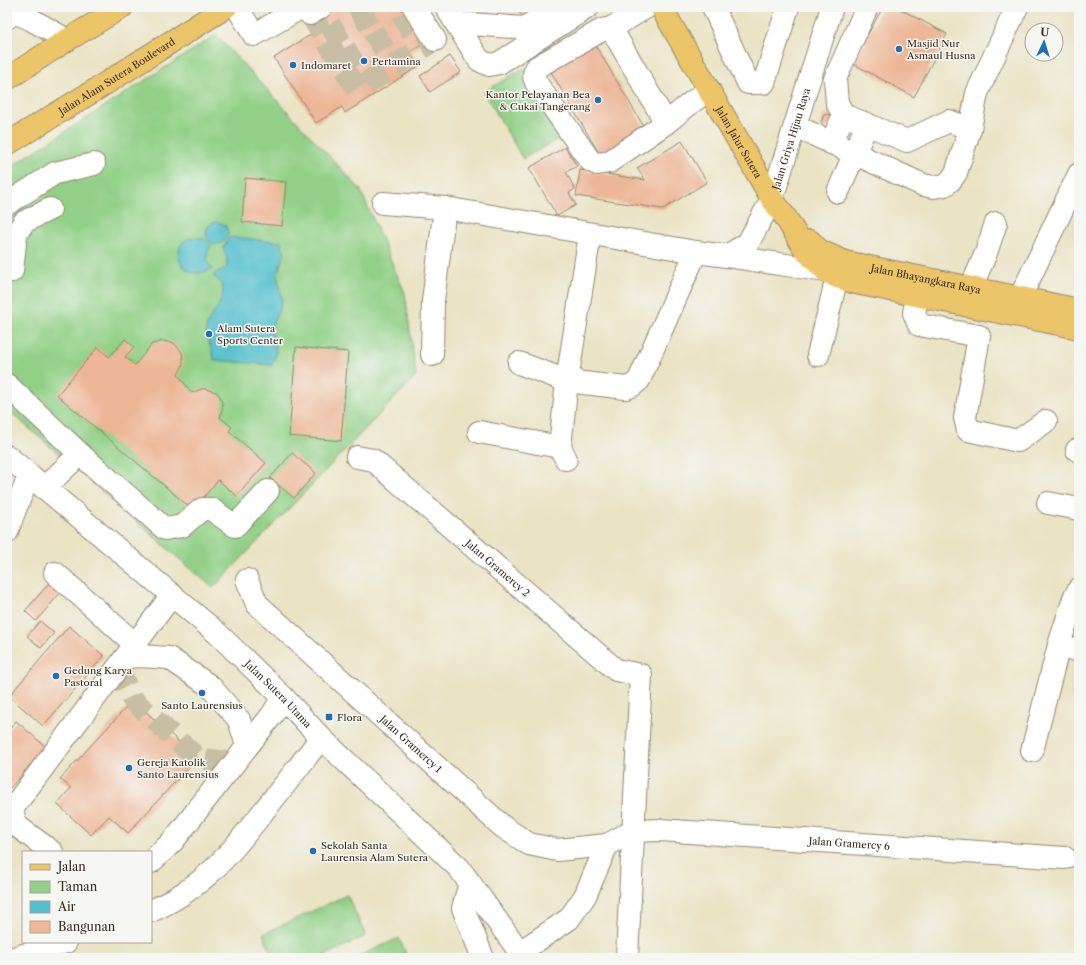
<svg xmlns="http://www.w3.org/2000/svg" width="1086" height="965" font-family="'Libre Caslon Text',serif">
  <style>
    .green { fill: #91d086; stroke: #667d52 }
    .water { fill: #53bfcd; stroke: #477476 }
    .building { fill: #edb696 }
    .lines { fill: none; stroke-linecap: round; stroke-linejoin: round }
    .minor-tunnel { stroke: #c7bea3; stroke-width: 22; stroke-dasharray: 22 11; stroke-linecap: butt }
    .minor-casing { stroke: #928671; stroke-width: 24 }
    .major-casing { stroke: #928671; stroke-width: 24 }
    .minor { stroke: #fff; stroke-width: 22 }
    .major { stroke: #edc569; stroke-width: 22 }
    .poi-dot { fill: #1f6fb2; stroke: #f6f6f2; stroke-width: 1.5 }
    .labels { text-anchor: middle; stroke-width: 3; stroke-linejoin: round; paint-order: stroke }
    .poi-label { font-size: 10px; fill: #3b2a1e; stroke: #f6f6f2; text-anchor: start }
    .street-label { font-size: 10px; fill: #3b2a1e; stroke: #f6f6f2 }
  </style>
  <rect width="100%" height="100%" fill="#f6f6f2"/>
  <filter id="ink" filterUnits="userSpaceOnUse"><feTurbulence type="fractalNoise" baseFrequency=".025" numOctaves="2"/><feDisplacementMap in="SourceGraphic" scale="8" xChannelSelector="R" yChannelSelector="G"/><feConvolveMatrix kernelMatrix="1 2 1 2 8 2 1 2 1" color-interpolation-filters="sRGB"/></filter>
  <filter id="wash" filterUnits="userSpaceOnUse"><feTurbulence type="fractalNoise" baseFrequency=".012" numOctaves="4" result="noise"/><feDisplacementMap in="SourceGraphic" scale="16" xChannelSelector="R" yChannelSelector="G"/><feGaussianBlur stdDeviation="0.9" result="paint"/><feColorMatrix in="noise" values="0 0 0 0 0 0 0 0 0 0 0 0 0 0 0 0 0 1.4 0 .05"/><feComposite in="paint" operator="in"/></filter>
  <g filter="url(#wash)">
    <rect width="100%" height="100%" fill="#eae3c4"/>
    <g class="green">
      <path d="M216,35L360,189L405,293L416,376L213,588L7,409V169Z"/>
      <path d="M524,68L563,136L523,159L484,92Z"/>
      <path d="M347,895L366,936L319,958H274L263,934Z"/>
      <path d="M399,938L408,958H355Z"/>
    </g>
    <g class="water">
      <circle cx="217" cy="233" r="11"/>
      <path d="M196,237L205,239L212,246C205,252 206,261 212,269C208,270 204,273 200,273C181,276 170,249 187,239C190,238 194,237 196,237Z"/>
      <path d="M230,237L281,242L285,252L277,274L282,300L279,310L272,325V335L275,343L276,354L272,365L214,360C213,349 206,339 206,329C208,315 231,297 220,282C219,280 216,278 213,276L218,271H222L227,266V258L223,248Z"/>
    </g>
    <g id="blocks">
      <g class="building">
        <path d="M340,7H405L427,42L410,52L419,66L345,113L342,107L316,123L274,58L321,28L317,21Z"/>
        <path d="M513,7H538L524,17Z"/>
        <path d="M883,7H896L947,34L914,97L852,63Z"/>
        <path d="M593,41L647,132L602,158L548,67Z"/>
        <path d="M450,56L461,72L430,92L420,76Z"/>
        <path d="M828,114L834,117L829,128L825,127L823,125L821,122L824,115Z"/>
        <path d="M682,141L707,182L663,209L576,196L580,170L645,180L637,168Z"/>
        <path d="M565,147L577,166L566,172L575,189L569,193L576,205L557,216L529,168Z"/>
        <path d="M245,178L286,182L282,226L242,222Z"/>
        <path d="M125,339L134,347L125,357L135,365L152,344L163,341L174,343L182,352L183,358V364L178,375L192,393L201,389H206L216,392L220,396L223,406L220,417L232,427L229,431L266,463L237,496L218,480L193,510L57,395L98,347L109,357Z"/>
        <path d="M296,347L348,352L341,441L289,436Z"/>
        <path d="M292,453L316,473L294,498L270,478Z"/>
        <path d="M51,581L62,591L36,621L25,611Z"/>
        <path d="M40,621L54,633L41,648L27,636Z"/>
        <path d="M69,626L104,656L43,726L9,696Z"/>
        <path d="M133,700L197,758L128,833L109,816L91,835L57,804L71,788L60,779Z"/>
        <path d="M16,721L46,747L10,788L7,784V732Z"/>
      </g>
    </g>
  </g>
  <g filter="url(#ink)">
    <use href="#blocks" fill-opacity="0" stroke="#928671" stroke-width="1"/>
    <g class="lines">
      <g class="minor-tunnel">
        <path d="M310,14L357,89L435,40"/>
        <path d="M326,39L379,7"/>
        <path d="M341,63L413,19"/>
        <path d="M119,666L123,679L133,700L197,758L234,763"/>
      </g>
      <g class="minor-casing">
        <g id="minor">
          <path d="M237,7L254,35L302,7"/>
          <path d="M306,7L310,14L321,7"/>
          <path d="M414,7L435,40"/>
          <path d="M446,7L479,60L489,65L499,63L588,7"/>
          <path d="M647,7L611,28L602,30L537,67C533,74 533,77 537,84L588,158L591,161L597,164L609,162L666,123L692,102L709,90"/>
          <path d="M713,7L748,83H764L788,7"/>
          <path d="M7,18L15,12L32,20L67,40"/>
          <path d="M456,23L525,28L555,7"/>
          <path d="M611,28L666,123"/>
          <path d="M844,115L837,103L835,79L867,7"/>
          <path d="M795,126L923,185L934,187L945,185L950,181L956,173L970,129L977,93L1017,7"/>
          <path d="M831,143L844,115L907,141L949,121L970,129"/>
          <path d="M838,192L867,124"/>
          <path d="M383,203L445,208L696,252L727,256L826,271"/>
          <path d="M7,204L55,173L94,164"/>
          <path id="s1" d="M727,256L748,243L772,199L832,7"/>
          <path d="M7,270L12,271L16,234L24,222L50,209"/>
          <path d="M921,278L914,313L919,325L979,336L965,418L968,430L1018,441L1046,421"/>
          <path d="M971,288L986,253L996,223"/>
          <path d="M1020,298L1079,174"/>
          <path d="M432,355L433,301L445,208"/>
          <path d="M818,355L837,277"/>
          <path d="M519,363L567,381L626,388L632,386L639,380L696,252"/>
          <path d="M7,385L80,454L165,529L182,526L202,509H211L235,526L268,491"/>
          <path d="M479,432L560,447"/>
          <path d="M1077,450H1079"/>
          <path id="s2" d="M7,456L217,633L283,697L321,738L459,868L524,958"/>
          <path id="s3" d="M357,457L373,460L616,670L641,675L627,958"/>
          <path d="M566,459L560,447L567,381L590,234"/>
          <path d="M44,488L80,454"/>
          <path d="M1048,503L1079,509"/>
          <path d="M7,508L14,512L7,532"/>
          <path d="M14,512L29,476"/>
          <path d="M55,573L135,644"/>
          <path id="s4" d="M247,580L257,604L503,827L529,844L557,850L607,845"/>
          <path d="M1059,645L1079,651"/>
          <path d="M126,657L140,656L169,658L210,686L239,720L247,746"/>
          <path d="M1032,751L1059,645L1074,598L1079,589"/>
          <path d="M52,852L17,826L12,812L15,805L172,595"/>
          <path d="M151,862L173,841L272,715L283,697"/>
          <path d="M470,883L463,908L483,958"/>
          <path d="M151,911C204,888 232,852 266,808C285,785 303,761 321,738"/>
          <path id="s5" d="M520,952L569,919L585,896L607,845L633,831L660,830L1065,858"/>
          <path d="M14,958L66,942"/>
        </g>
      </g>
      <g class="major-casing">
        <g id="major">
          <path id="s6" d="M661,7L772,199L786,218L806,251L826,271L837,277L856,283L1079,328"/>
          <path d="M7,79L67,40L122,7"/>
          <path id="s7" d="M7,144L100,87L226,7"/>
          <path id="s8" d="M810,241L820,251L845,262L1079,310"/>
        </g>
      </g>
      <use href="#minor" class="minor"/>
      <use href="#major" class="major"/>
    </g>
  </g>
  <g class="poi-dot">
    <circle cx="899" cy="49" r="4"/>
    <circle cx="364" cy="61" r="4"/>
    <circle cx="293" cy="65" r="4"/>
    <circle cx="598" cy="100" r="4"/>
    <circle cx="209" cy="334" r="4"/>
    <circle cx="56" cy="676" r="4"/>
    <circle cx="202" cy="693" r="4"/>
    <rect x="325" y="713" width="8" height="8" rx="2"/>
    <circle cx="129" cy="768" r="4"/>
    <circle cx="313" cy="851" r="4"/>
  </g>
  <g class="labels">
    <g class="poi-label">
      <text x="907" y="47">Masjid Nur<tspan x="907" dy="12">Asmaul Husna</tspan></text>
      <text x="372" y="65">Pertamina</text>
      <text x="301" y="69">Indomaret</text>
      <text x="590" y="98" text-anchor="end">Kantor Pelayanan Bea<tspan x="590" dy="12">&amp; Cukai Tangerang</tspan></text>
      <text x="217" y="332">Alam Sutera<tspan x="217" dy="12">Sports Center</tspan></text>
      <text x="64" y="674">Gedung Karya<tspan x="64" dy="12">Pastoral</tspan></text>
      <text x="202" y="709" text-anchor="middle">Santo Laurensius</text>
      <text x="337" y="721">Flora</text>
      <text x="137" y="766">Gereja Katolik<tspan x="137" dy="12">Santo Laurensius</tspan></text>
      <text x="321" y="849">Sekolah Santa<tspan x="321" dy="12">Laurensia Alam Sutera</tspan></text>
    </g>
    <g class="street-label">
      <text dy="4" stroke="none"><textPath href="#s7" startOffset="129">Jalan Alam Sutera Boulevard</textPath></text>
      <text dy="4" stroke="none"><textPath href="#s1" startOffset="138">Jalan Griya Hijau Raya</textPath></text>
      <text dy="4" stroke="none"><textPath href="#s6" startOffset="156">Jalan Jalur Sutera</textPath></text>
      <text dy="4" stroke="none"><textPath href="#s8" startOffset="124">Jalan Bhayangkara Raya</textPath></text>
      <text dy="4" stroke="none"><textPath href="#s3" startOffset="181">Jalan Gramercy 2</textPath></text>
      <text dy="4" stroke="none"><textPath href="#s2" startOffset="361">Jalan Sutera Utama</textPath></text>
      <text dy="4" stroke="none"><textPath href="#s4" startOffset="234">Jalan Gramercy 1</textPath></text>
      <text dy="4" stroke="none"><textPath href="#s5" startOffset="389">Jalan Gramercy 6</textPath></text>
    </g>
  </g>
  <rect width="1086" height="965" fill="none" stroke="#f6f6f2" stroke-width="24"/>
  <rect x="22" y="851" width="130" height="92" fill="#f6f6f2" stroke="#aba49d"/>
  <rect x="30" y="864" width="20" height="6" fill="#edc569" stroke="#aba49d"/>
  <text x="58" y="871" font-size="12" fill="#3b2a1e">Jalan</text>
  <rect x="30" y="881" width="20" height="12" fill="#91d086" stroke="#aba49d"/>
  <text x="58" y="891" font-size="12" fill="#3b2a1e">Taman</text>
  <rect x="30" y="901" width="20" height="12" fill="#53bfcd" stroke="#aba49d"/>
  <text x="58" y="911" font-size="12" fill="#3b2a1e">Air</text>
  <rect x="30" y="921" width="20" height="12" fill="#edb696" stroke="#aba49d"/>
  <text x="58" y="931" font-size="12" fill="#3b2a1e">Bangunan</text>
  <g transform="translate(1044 42) rotate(4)"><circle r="19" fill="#f6f6f2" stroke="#aba49d"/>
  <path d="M0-3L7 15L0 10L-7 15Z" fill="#1f6fb2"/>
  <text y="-6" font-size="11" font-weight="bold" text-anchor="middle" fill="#3b2a1e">U</text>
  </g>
</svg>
